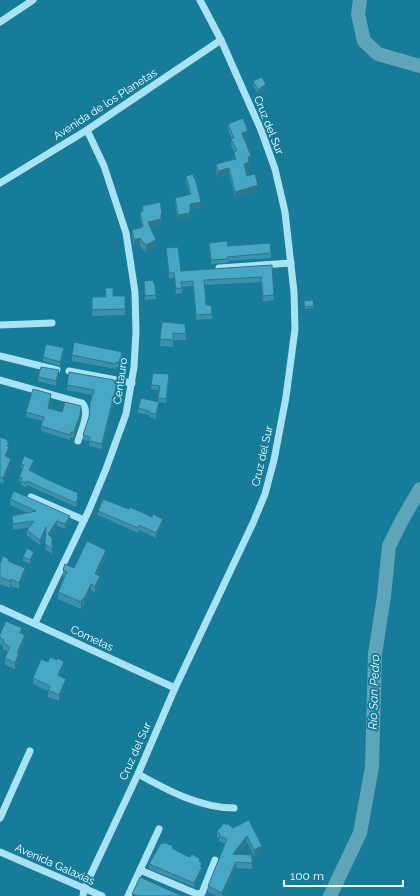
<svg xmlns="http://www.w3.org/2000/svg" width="420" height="896" font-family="Raleway,sans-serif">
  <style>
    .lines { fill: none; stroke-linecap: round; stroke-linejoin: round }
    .river { stroke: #60a4b7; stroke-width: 14 }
    .minor { stroke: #a9e3f3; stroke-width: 7 }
    .wall { fill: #3c90a9 }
    .shaded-wall { fill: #317689 }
    .building { fill: #46a8c4; stroke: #317689 }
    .labels { text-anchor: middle; stroke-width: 4; stroke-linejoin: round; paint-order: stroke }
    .street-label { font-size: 11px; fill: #fff; stroke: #157c9a }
    .water-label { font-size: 12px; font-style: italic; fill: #f0fbfe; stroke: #157c9a }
  </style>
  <rect width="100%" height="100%" fill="#157c9a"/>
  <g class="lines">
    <g class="river">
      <path d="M360,0L358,14L364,41L378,54L420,66"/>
      <path d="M330,896L360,833L372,767L375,654L384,596L389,546L402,520L420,489"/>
    </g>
    <g class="minor">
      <path d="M0,22L33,0"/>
      <path d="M0,183L87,130L221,40"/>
      <path d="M219,268L291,263"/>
      <path d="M0,325L52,323"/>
      <path d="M0,356L57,370"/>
      <path d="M69,371L132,383"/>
      <path d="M0,380L82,403C91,412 81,430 78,441"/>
      <path d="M31,497L84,520"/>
      <path d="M0,608L175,688"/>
      <path d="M35,623L89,510L106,469L126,414L134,367L136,332L135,292L126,233L104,166L87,130"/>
      <path d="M138,774C167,790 200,808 234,808"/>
      <path d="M0,818L30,751"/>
      <path d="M0,852L102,896"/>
      <path d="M140,870L159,829"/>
      <path d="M83,896L84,889L138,774L175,688L253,523L265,494L274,460L286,397L295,329L294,292L285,212L275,169L261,130L221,40L200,0"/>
      <path d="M128,896L140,870L197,894L202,893L215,860"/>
    </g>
  </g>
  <g class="wall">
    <path d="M253,81L266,89L258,94L253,86Z"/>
    <path d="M228,124L248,136L244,138L251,162L249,163V168L245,170L247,176L258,191L235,197L229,174L218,177L216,170V164L235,159L234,152L231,145V139H232L228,130Z"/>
    <path d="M186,176L201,207L190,210V218L178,221L175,204V198L190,195L186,182Z"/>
    <path d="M142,206L162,219L161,225L150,228L156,247L146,252L144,251L140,245L134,247L132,236V230L142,227L140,218V212L142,211Z"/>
    <path d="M209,243L228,246L271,253V258L228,261V263L211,264Z"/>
    <path d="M166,248L181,271L272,265L274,300L263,302L261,282L205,285L206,305L212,314V319L196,320L193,286L182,287V293L176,294L174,278L169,279Z"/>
    <path d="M144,281L156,295V299L145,300Z"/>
    <path d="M125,296V315L92,316V297Z"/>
    <path d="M313,300L314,308L305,309L304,301Z"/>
    <path d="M162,322L186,334V340H173V347L160,346Z"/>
    <path d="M64,353L60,366L43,361V357Z"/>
    <path d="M72,355L122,358L120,368L116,367V369L72,361Z"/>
    <path d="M59,375L56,386L38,381V377Z"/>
    <path d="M169,378L166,403L158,402V398L159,390L151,389V385Z"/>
    <path d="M114,382L117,388L102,449L89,446V441L83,440V435L89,417L92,395L67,390V385Z"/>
    <path d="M51,399L49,408L62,412H81L80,420L74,438L71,437L70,440L41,431V426L42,421L26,417V412Z"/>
    <path d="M159,406L156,419L149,417V415L138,413V408Z"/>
    <path d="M0,438L9,443V453L7,457L11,465L3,484L0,482Z"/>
    <path d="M21,464H34L31,471L46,479L78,493V501L76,507L27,485L26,488L21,485V482L19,481V477L23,469L21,468Z"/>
    <path d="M10,499L70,521L65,529L57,526L50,536L52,538V554L45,549L46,532L40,545L27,536V530L30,527L13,530L12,521V516L27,513L10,505Z"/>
    <path d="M98,511L163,523L156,538L139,530L138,533L98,515Z"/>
    <path d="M34,556L30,564L23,561V557Z"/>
    <path d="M106,556L97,575L100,583L95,592L91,590L84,605H83L81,609L58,599V592L64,577H63V570L74,568Z"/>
    <path d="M9,561L25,574L19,589L11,586L10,588L0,584V564Z"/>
    <path d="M22,633L25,641L19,654V660L15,669L5,665V658L8,652L3,649V646L0,644V634Z"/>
    <path d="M64,668L60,677L66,686L59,701L48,697V691L33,684V678Z"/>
    <path d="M249,820L262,852L254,856L247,842L238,854L252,861V869L236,868L223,896H216L208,892V886L225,844L219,841V838L217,837V831L226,825L233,828Z"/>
    <path d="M173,849L202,863V871L194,887L149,869V864Z"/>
  </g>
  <g class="shaded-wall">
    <path d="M266,84V89L258,94V90Z"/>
    <path d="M248,131V136L242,139V133Z"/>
    <path d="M251,156V162L249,163V168L244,170V164L248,157Z"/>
    <path d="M229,168V174L218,177V171Z"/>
    <path d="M258,185V191L235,197V192Z"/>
    <path d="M201,202V207L190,210V204Z"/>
    <path d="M162,212L161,225L148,228V222L161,215Z"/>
    <path d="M190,213V218L178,221V215Z"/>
    <path d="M140,238V245L134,247V240Z"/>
    <path d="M156,240V247L146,252V245Z"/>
    <path d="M64,348V353L60,366V362Z"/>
    <path d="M122,352V358L120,368V362Z"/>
    <path d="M59,370V375L56,386V381Z"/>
    <path d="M117,383V388L102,449V444Z"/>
    <path d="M51,394V399L48,413V408Z"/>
    <path d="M159,402V406L156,419V414Z"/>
    <path d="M81,406L80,420L74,438V432Z"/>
    <path d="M8,440V445L9,443V453L5,462V456L7,442Z"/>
    <path d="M11,459V465L3,484V478Z"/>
    <path d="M34,460V464L29,475V470Z"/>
    <path d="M78,493V501L76,507L77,496Z"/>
    <path d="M70,516V521L65,529V524Z"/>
    <path d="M163,519V523L156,538V533Z"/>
    <path d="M57,521V526L48,540V534Z"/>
    <path d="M46,527V532L40,545V540Z"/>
    <path d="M106,550V556L95,580V574Z"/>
    <path d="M34,552V556L30,564V560Z"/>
    <path d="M25,568V574L19,589V583Z"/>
    <path d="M100,576V583L95,592V586Z"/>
    <path d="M11,579V586L10,588V581Z"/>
    <path d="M91,584V590L84,605V599Z"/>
    <path d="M83,598V605L81,609V602Z"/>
    <path d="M25,635V641L19,654V660L15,669V663L17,653Z"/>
    <path d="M64,662V668L58,682V675Z"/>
    <path d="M66,679V686L59,701V695Z"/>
    <path d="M1,693V697L0,700V696Z"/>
    <path d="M247,836V842L233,860V854Z"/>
    <path d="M262,846V852L254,856V850Z"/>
    <path d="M236,862V868L223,896H222V893Z"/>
    <path d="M202,863V871L194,887V883Z"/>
  </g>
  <g class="building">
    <path d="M262,77L266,84L258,90L253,81Z"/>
    <path d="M243,118L248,131L242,133L251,156L248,157L249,162L244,164L247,176L255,174L258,185L235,192L229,168L218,171L216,164L236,159L234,152L237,151L231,139L234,138L228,124Z"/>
    <path d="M193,174L194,178H195L201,202L190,204V213L178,215L175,198L191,194L186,176Z"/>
    <path d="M160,202L162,212L161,215V219L148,222L156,240L146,245L144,244L140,238L134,240L132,230L143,227L140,212L143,211L142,206Z"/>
    <path d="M227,241L228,246L270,243L271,253L227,257L228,259L211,260L209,243Z"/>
    <path d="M178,247L181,271L272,265L274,295L263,296L261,277L204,280L206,305H211L212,314L196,315L193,281L181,282L182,288L176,289L174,273H169L166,248Z"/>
    <path d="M153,280L155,286L156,295L145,296L144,281Z"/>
    <path d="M105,288H113V296H125V309L92,310V297H106Z"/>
    <path d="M313,300L314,306L305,307L304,301Z"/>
    <path d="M162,322L185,324L186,334L173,333V340L160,339Z"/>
    <path d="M74,342L122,352L120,362H116V364L72,355Z"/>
    <path d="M46,344L64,348L60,362L43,357Z"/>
    <path d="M41,367L59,370L56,381L38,377Z"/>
    <path d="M69,372L114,380V382L117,383L102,444L89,441L90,437L83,435L89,417L90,403L94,390L67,385Z"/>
    <path d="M153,373L169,374L166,399L158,398L160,386L151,385Z"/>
    <path d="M33,389L51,394L48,408L62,412L65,402L81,406L80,415L74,432H71L70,435L41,426L44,417L26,412Z"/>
    <path d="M141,398L159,402L156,414L149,413V411L138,408Z"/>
    <path d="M0,437L8,440L7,442L9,443L7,446L9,447L5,456L11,459L3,478L0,477Z"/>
    <path d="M24,456L34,460L29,470L46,479L78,493L77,496L78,497L76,503L27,481L26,483L21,481L22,478L19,477L24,465L21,464Z"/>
    <path d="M14,491L70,516L65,524L57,521L48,534L52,538V549L45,544L46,527L40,540L27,530L34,521L13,524L12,516L36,511L10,499Z"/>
    <path d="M103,499L129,509L130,507L152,517L153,514L163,519L156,533L139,525L138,528L98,511Z"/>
    <path d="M87,541L106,550L95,574L100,576L95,586L91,584L84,599L83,598L81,602L58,592L67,572L63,570L65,564L74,568Z"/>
    <path d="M27,548L34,552L30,560L23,557Z"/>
    <path d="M3,556L9,559L8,561L25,568L19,583L11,579L10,581L0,577V564Z"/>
    <path d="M6,621L22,628L20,633L25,635L17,653H19L15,663L5,658L10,647L3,643L4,640L0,638V634Z"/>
    <path d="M50,657L57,660L58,658L64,662L58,675L66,679L59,695L48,690L50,686L33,678L41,659L48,662Z"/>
    <path d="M249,820L262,846L254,850L247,836L233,854L252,855V863L236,862L222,893L208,886L227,839L219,836L220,834L217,831L224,823L226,825L227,823L233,828Z"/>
    <path d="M164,842L173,846L172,848L187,856L190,857L192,854L200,859L199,861L202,863L200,866L202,867L194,883L149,864L161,843L163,844Z"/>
    <path d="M140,877L182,896H138L132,894Z"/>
  </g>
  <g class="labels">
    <g class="street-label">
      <text transform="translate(105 104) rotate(-33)" y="4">Avenida de los Planetas</text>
      <text transform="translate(269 125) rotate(68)" y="4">Cruz del Sur</text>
      <text transform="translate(120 381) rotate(-82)" y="4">Centauro</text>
      <text transform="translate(262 456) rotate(-77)" y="4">Cruz del Sur</text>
      <text transform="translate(92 638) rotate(25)" y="4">Cometas</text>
      <text transform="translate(135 751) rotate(-66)" y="4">Cruz del Sur</text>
      <text transform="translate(55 864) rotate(24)" y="4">Avenida Galaxias</text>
    </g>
    <g class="water-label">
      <text transform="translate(374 692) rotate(-88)" y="4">Río San Pedro</text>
    </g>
  </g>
  <path d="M284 880v6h119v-6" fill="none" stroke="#ffffff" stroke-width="2"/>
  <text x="290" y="880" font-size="12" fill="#ffffff" stroke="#157c9a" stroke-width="3" paint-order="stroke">100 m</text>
</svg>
